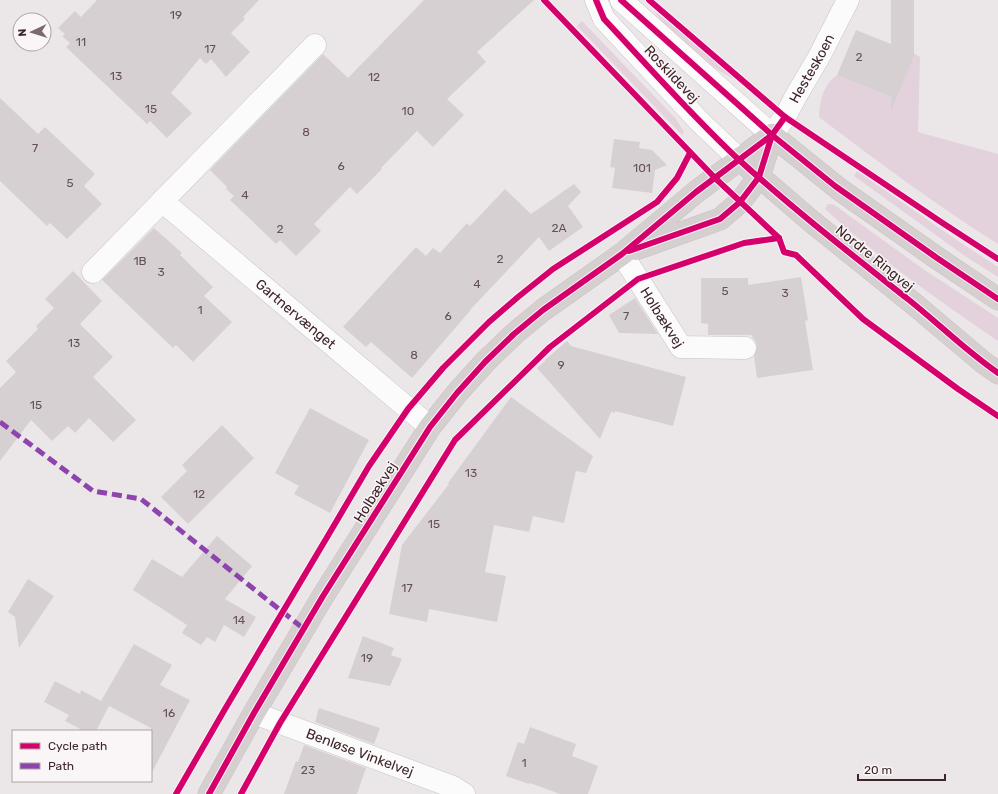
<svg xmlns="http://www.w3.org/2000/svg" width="998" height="794" font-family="Rubik,sans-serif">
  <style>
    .green { fill: #e3d1dc }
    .building { fill: #d6d0d3 }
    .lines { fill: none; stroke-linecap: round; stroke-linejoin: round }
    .minor-casing { stroke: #c8c4c5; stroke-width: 23 }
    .major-casing { stroke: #cac2c4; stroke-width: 23 }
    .minor { stroke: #fcfbfc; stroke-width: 22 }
    .major { stroke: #d6cfd0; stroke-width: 22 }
    .quiet { stroke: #8e44ad; stroke-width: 5; stroke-dasharray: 10 5; stroke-linecap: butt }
    .cycleway-casing { stroke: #faf5f7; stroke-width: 8 }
    .cycleway { stroke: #d6006c; stroke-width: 6 }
    .labels { text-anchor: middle; stroke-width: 3; stroke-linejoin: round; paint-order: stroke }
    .number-label { font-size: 12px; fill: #655154 }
    .street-label { font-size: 14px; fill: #3e2528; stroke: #faf5f7 }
  </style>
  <rect width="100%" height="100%" fill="#ebe7e9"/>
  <g class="green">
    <path d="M653,10L734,75L732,78C704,63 672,37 653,10Z"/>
    <path d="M582,21L676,119L684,132L682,135L577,26Z"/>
    <path d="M915,54L920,57L918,132L998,154V244C936,205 877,161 819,117C820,100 823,85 837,75L896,99Z"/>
    <path d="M857,171L961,243L998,267V277L965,256L854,176Z"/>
    <path d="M828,204H833L923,269L998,318V341C938,300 878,258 825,209Z"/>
  </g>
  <g class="building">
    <path d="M97,0H259L243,17L245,19L231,33L250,52L226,77L211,59L206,64L200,58L171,93L192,113L167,138L150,121L147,124L66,47L70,43L62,36L65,34L58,28L75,11L81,17Z"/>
    <path d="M424,0H534L477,52L486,62L447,99L464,115L433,147L417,131L381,168L382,169L357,194L350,187L314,224L321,231L296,256L280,240L276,244L230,200L234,196L226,189L227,187L210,170L323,54L348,78Z"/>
    <path d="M891,0H914V54H915L891,111V97L837,75L856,30L891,44Z"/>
    <path d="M0,98L38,134L45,127L95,174L84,186L102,204L67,239L50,223L47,226L0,181Z"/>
    <path d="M614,139L640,142L639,148L652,150L667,165L655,170L652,193L612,188L615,168L610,167Z"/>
    <path d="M574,184L581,192L568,206L583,227L549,251L539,237L470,310V311L412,378L371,342L366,347L343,327L416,247L426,256L433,248L440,253L467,223L470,226L505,189L531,214Z"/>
    <path d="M154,228L182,253L180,255L213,287L204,296L232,322L193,362L176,345L173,348L102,280Z"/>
    <path d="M73,271L102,301L80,324L113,357L93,377L136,420L113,442L89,418L75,433L68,426L52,441L31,420L0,461V388L16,372L6,361L38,329L36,326L54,308L45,299Z"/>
    <path d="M801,277L808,320L805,321L813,370L757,378L754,356L757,348L756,342L751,335H708V324L701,323V278H748V285Z"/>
    <path d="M635,298L658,334L619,333L609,315Z"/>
    <path d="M567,341L571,346L686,377L673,426L615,411V413L611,412L600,439L537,368L545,361V360Z"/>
    <path d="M511,397L593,456L586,473L576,471L564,523L533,516L529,532L494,525L485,572L506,576L497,622L429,609L427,622L389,614L402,545L449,484L448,483Z"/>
    <path d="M310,408L369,440L330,513L294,494L299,486L275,473Z"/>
    <path d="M222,425L254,458L188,524L161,497L187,471L182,465Z"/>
    <path d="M217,536L252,566L225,599L256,617L244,637L224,625L215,642L207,637L201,645L182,633L187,625L133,590L152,559L182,577Z"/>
    <path d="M28,579L54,596L19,648L15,617L8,612Z"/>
    <path d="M363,636L394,648L391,655L402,659L390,686L348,678Z"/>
    <path d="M134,644L172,665L160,685L190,700L151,774V728L109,706L96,731H84L65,721L69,715L44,702L55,681L80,694L81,690L101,701Z"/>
    <path d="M319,708L380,728L374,744L315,722Z"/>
    <path d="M530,727L576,744L572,756L598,766L588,794H560L530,783L529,784L506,776L518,742L524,744Z"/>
    <path d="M304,745L366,768L357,794H284L296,761L298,762Z"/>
  </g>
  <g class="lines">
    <g class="minor-casing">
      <g id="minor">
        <path d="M596,0L604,19L701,123L739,159"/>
        <path id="s1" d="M621,0L772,135L785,117L796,96L820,55L848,0"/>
        <path id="s2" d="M162,201L430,427"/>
        <path id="s3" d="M622,254L681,347L745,348"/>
        <path d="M93,272L315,45"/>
        <path id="s4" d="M254,713L453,787L464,794"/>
      </g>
    </g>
    <g class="major-casing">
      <g id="major">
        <path d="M772,135L839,189L937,258L998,299"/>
        <path d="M739,159L811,221L914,304L984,363L998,373"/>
        <path d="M636,249L720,219L740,202L759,177L772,135"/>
        <path d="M209,794L254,713L323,596L430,427L457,393L485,362L514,334L543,310L622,254L696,192L772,135"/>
      </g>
    </g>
    <use href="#minor" class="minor"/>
    <use href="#major" class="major"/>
    <path class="quiet" d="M0,422L93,491L141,499L304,629"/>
    <g class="cycleway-casing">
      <g id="cycleway">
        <path d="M544,0L715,178L779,238L784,252L796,255L863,319L958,389L998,416"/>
        <path d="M596,0L604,19C648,66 691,115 738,159C793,209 851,254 909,300C939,324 966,351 998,373"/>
        <path d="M621,0L772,135L835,186L937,258L998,299"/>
        <path d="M649,0L785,117L941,222L998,259"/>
        <path d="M629,251L720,219L740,202L759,177L772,135L785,117"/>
        <path d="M176,794L225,709L326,539L369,466L408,409L443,368L489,322L518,297L553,269L657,202L677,178L690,153"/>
        <path d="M209,794L254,713L323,596L430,427L457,393L485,362L514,334L543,310L622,254L696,192L772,135"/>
        <path d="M241,794L280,723L455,440L550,347L638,279L744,243L779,238"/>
      </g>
    </g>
    <use href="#cycleway" class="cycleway"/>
  </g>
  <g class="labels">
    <g class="number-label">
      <text x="176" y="19">19</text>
      <text x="81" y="46">11</text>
      <text x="210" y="53">17</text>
      <text x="859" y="61">2</text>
      <text x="116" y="80">13</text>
      <text x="374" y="81">12</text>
      <text x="151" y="113">15</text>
      <text x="408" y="115">10</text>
      <text x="306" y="136">8</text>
      <text x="35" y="152">7</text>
      <text x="341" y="170">6</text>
      <text x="642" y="172">101</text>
      <text x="70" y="187">5</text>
      <text x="245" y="199">4</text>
      <text x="559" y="232">2A</text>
      <text x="280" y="233">2</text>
      <text x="500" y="263">2</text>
      <text x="140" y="265">1B</text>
      <text x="161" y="276">3</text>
      <text x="477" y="288">4</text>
      <text x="725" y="295">5</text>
      <text x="785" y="297">3</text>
      <text x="200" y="314">1</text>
      <text x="448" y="320">6</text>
      <text x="626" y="320">7</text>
      <text x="74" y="347">13</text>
      <text x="414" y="359">8</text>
      <text x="561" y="369">9</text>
      <text x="36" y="409">15</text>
      <text x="471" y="477">13</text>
      <text x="199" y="498">12</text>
      <text x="434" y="528">15</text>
      <text x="407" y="592">17</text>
      <text x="239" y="624">14</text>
      <text x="367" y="662">19</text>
      <text x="169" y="717">16</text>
      <text x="524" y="767">1</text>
      <text x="308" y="774">23</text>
    </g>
    <g class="street-label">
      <text dy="5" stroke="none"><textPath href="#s1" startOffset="280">Hesteskoen</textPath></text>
      <text transform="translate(672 74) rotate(47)" y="5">Roskildevej</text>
      <text transform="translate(875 258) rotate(39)" y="5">Nordre Ringvej</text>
      <text dy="5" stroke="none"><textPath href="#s2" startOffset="175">Gartnervænget</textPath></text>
      <text dy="5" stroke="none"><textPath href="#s3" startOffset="75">Holbækvej</textPath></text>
      <text transform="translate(375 492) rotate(-58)" y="5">Holbækvej</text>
      <text dy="5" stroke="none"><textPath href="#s4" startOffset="113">Benløse Vinkelvej</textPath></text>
    </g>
  </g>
  <rect x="12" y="730" width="140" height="52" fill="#faf5f7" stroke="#afa2a4"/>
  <rect x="20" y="743" width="20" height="6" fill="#d6006c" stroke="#afa2a4"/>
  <text x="48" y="750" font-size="12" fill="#3e2528">Cycle path</text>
  <rect x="20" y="763" width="20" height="6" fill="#8e44ad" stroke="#afa2a4"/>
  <text x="48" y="770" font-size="12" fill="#3e2528">Path</text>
  <g transform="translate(32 32) rotate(266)"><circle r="19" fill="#faf5f7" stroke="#afa2a4"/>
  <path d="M0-3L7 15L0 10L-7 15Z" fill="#7b696c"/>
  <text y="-6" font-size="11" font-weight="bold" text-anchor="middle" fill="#3e2528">N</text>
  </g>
  <path d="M858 774v6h87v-6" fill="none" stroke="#3e2528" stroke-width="2"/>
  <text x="864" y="774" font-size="12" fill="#3e2528" stroke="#faf5f7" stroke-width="3" paint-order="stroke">20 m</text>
</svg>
